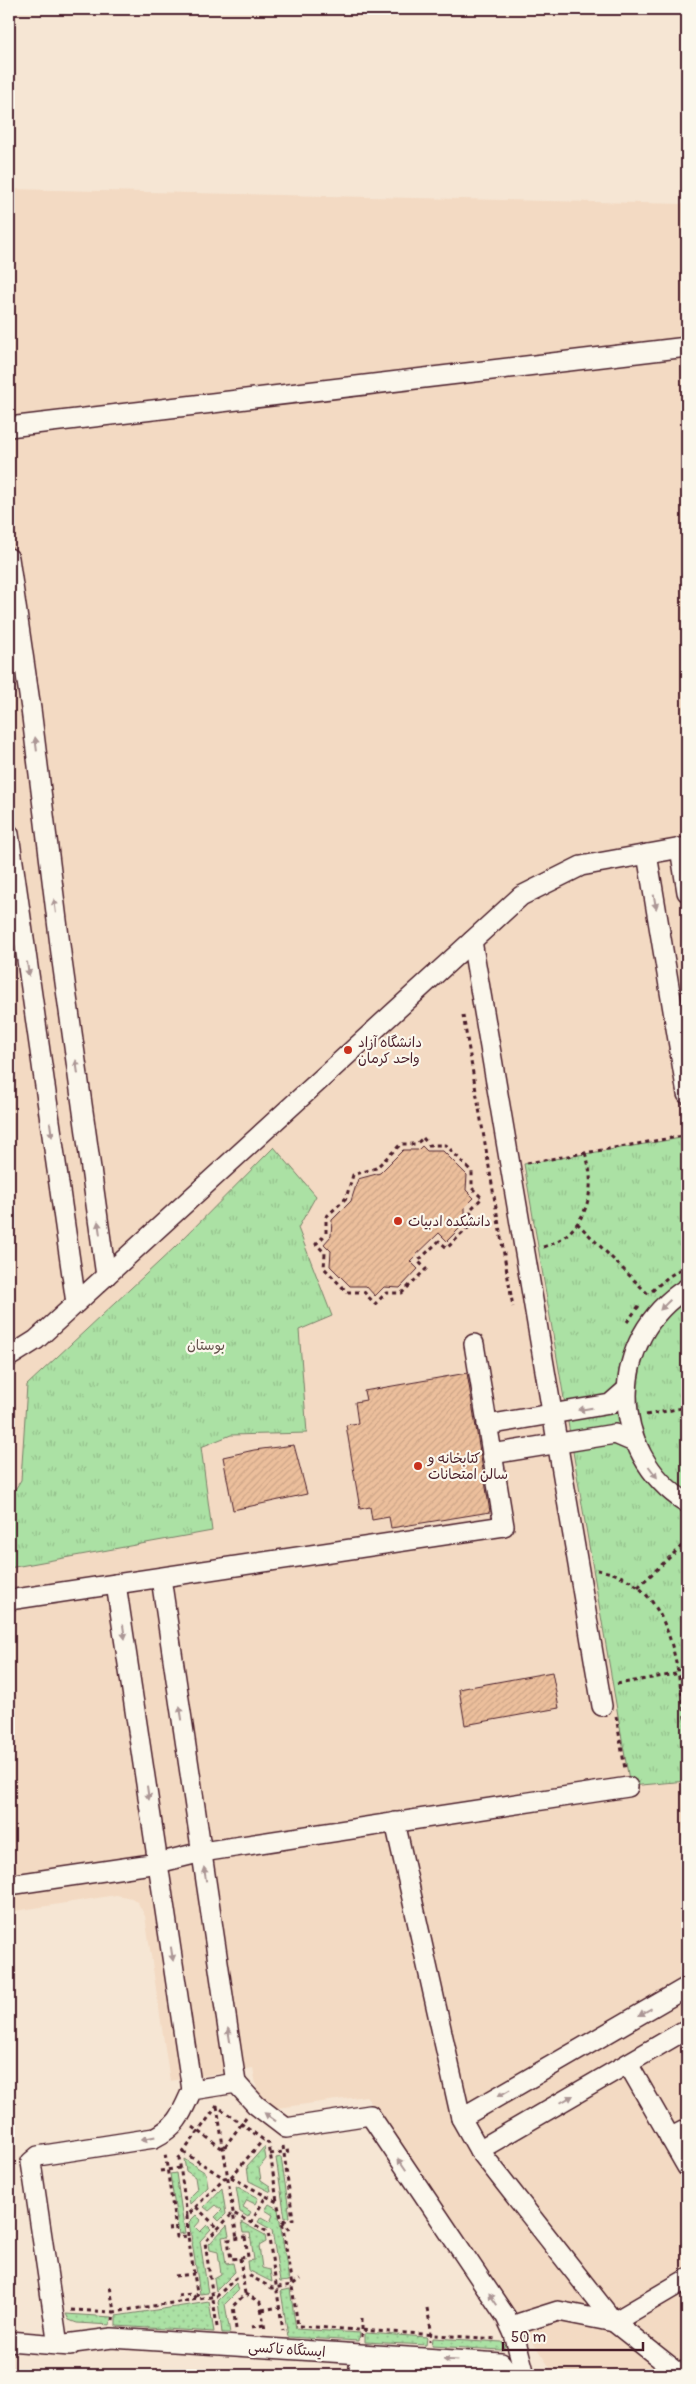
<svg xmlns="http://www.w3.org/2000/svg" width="696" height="2384" font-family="Pangolin,'Playpen Sans Arabic',sans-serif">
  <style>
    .built { fill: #f3dac3 }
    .grass { fill: url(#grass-dots); stroke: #7a8068 }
    .park { fill: url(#park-tufts); stroke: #7a8068 }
    .building { fill: url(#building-hatch); stroke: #4a1f2b }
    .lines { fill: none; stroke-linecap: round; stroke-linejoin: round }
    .minor-casing { stroke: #4a1f2b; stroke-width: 22 }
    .path { stroke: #4a1f2b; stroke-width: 3; stroke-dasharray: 4 4; stroke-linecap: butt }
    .minor { stroke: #fbf7ec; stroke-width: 19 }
    .oneway { fill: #ab9695 }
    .poi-dot { fill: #c8321e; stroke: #fbf7ec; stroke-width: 2 }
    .labels { text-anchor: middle; stroke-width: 4.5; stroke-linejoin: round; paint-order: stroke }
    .poi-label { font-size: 14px; fill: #4a1f2b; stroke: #fbf7ec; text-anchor: start }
    .park-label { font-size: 14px; fill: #625049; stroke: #fbf7ec }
    .street-label { font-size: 14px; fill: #4a1f2b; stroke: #fbf7ec }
  </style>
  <defs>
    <pattern id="grass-dots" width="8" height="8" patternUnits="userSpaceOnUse" patternTransform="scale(1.25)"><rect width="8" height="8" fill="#abe1a4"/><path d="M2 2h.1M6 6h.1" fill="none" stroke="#95c18d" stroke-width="1.8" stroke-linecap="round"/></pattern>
    <pattern id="park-tufts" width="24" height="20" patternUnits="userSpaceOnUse" patternTransform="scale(1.25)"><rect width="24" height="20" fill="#abe1a4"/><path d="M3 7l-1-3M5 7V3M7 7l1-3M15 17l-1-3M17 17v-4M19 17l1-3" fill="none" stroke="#95c18d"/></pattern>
    <pattern id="building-hatch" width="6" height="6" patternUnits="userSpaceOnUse" patternTransform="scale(1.25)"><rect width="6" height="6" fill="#ecbf9c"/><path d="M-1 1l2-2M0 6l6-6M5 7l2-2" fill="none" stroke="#cca487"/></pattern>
  </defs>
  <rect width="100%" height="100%" fill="#f6e6d4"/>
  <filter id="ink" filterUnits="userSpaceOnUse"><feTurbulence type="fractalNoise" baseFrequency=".02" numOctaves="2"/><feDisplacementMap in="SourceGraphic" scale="10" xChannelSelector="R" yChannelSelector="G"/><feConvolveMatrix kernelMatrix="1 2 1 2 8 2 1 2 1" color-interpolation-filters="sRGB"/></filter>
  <g filter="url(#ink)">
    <path class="built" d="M9,189L687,204V2375H555L366,2096L277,2108L269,2106L258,2095L253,2068L170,2081L145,1916L138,1903L132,1898L116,1895L9,1912Z"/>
    <g class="grass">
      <path d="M264,2147L266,2159L259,2168L261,2180L270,2186L271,2192L249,2181L247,2166Z"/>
      <path d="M281,2157L290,2217L285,2218L276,2158Z"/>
      <path d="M184,2159L206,2173L208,2187L190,2204L189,2198L197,2190L195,2177L186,2171Z"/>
      <path d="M176,2173L185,2233L179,2234L170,2174Z"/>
      <path d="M236,2186L258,2198L255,2204L247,2200L243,2207L251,2212L248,2217L240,2212Z"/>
      <path d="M222,2188L226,2214L219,2221L215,2217L222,2210L216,2205L209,2211L204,2207Z"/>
      <path d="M269,2204L278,2209L289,2281L280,2282L272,2230L258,2222L261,2217L270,2222L273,2215L265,2210Z"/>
      <path d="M196,2215L201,2220L195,2227L200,2232L207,2225L211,2229L200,2241L208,2293L200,2294L189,2222Z"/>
      <path d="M241,2222L265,2235L266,2242L259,2246L262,2268L270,2270L272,2282L248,2270L247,2261L254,2260L250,2233H243Z"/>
      <path d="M227,2225L229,2236L222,2237L226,2264L233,2263L235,2272L216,2291L214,2278L221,2274L218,2252L210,2250L209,2244Z"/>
      <path d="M236,2283L238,2291L225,2304L230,2333H222L218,2301Z"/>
      <path d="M290,2289L296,2329L360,2333L359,2341L288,2337L281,2291Z"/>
      <path d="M209,2302L214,2332L116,2326V2316Z"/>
      <path d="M66,2314L111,2317L110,2325L77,2323L69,2320Z"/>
      <path d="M365,2333L427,2337L426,2345L365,2342Z"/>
      <path d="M433,2338L502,2342L506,2346L501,2350L432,2346Z"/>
    </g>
    <g class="park">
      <path d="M687,1137V1781L630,1786L524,1164Z"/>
      <path d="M274,1147L316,1196L298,1228L332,1316L299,1330L307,1433L231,1435L201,1447L212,1531L9,1568V1499L21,1480L27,1385L174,1248Z"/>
    </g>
    <g class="building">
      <path d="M422,1146L427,1151H443L467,1175L466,1190L474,1198L465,1207V1223L447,1241L439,1233L410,1261L418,1269L400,1288L384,1287L375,1296L366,1286H350L330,1266L331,1251L324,1244L331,1236L332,1220L351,1201L358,1179L380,1173L403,1150H418Z"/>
      <path d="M467,1373L490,1512L391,1528L389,1517L372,1520L370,1507L360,1509L346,1425L358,1423L355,1402L366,1400L364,1391Z"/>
      <path d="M294,1445L307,1494L233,1510L223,1457L254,1450Z"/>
      <path d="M552,1672L559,1708L465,1725L459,1689Z"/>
    </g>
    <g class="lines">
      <g class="minor-casing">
        <g id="minor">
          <path d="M9,427L687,347"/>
          <path d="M9,558L31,709L62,961L106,1276"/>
          <path d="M9,834L76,1303"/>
          <path d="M680,848L687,892"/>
          <path d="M647,854L687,1094"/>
          <path d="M472,941L602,1706"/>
          <path d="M687,1288C607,1338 607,1453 687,1503"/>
          <path d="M9,1357L36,1340L521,896L581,866L687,847"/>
          <path d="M487,1425L610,1404L627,1389"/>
          <path d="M492,1454L615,1434L636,1443"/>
          <path d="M161,1578L236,2083"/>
          <path d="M116,1584L192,2090"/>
          <path d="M9,1600L504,1526L474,1344"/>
          <path d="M395,1822L461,2118L479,2150L614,2322L681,2375"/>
          <path d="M9,1885L158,1863L202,1852L628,1787"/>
          <path d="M628,2064L687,2167"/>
          <path d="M461,2118L687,1987"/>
          <path d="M670,2138L687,2129"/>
          <path d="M479,2150L687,2029"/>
          <path d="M514,2334L520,2323L558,2311L614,2322L687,2279"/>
          <path d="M9,2341L70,2346"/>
          <path d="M359,2367L475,2375"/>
          <path d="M510,2375L501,2363L112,2338L58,2345L31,2162L38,2156L154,2138C178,2126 182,2112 192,2090L236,2083L256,2105L286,2128L370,2115L506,2317L514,2334L525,2375"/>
        </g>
      </g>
      <g class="path">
        <path d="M463,1015L513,1307"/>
        <path d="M423,1138L429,1145H446L472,1172V1188L482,1198L471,1209L470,1226L447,1248L439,1241L418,1261L426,1269L402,1293H386L375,1304L364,1292H347L324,1268L325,1253L316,1244L326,1234V1217L346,1198L353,1175L376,1168L401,1144H416Z"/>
        <path d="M527,1163L683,1136L687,1161"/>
        <path d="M577,1223L648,1294"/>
        <path d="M543,1247C585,1235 599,1190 585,1153"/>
        <path d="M652,1291L668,1277L687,1265"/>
        <path d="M627,1322L641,1303"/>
        <path d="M687,1408V1381"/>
        <path d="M646,1415L687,1407"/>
        <path d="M597,1570C674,1580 677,1669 687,1730"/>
        <path d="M638,1587L687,1541"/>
        <path d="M617,1684L687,1672"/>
        <path d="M616,1716L625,1769"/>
        <path d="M217,2106L237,2239"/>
        <path d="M193,2127L223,2149L246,2118"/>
        <path d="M283,2146L293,2219L282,2221L298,2326L498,2339"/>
        <path d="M183,2152L224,2178"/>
        <path d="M270,2154L289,2151"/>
        <path d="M160,2171L180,2168"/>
        <path d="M231,2177L263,2140"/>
        <path d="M196,2207L218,2228"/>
        <path d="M187,2216L179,2158L217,2106L269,2144L277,2202"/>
        <path d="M251,2223L266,2196"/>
        <path d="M168,2229L176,2228"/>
        <path d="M188,2236L187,2216L224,2178L231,2177L277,2202L282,2221L292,2232"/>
        <path d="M245,2237L248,2257L231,2259L228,2240Z"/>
        <path d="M240,2258L245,2294"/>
        <path d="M175,2276L194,2274"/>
        <path d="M178,2296L191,2294L198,2299L217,2296L236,2278L250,2276L272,2288L292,2285L300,2279"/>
        <path d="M427,2308L431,2329L430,2342"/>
        <path d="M71,2310L114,2312L110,2286"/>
        <path d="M262,2310L280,2307"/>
        <path d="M362,2318V2337"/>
        <path d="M113,2321L114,2312L198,2299L188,2236L177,2237L165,2153"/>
        <path d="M217,2327L205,2242L233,2213L268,2232L283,2331"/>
        <path d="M252,2327L264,2325"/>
        <path d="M236,2329L233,2306L245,2294L260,2302L265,2330"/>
      </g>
      <use href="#minor" class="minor"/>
    </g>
    <defs><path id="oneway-solid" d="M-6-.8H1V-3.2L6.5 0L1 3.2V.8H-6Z" transform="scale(1.25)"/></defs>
    <g class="oneway">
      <use href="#oneway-solid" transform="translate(36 744) rotate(-97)"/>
      <use href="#oneway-solid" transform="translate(655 902) rotate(80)"/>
      <use href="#oneway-solid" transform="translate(55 906) rotate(-97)"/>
      <use href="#oneway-solid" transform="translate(28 969) rotate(82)"/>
      <use href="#oneway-solid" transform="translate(77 1067) rotate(-98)"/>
      <use href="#oneway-solid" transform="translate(51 1130) rotate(82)"/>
      <use href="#oneway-solid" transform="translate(99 1228) rotate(-98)"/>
      <use href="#oneway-solid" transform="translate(665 1305) rotate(135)"/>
      <use href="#oneway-solid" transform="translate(585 1409) rotate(171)"/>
      <use href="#oneway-solid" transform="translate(653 1472) rotate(53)"/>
      <use href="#oneway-solid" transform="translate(124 1632) rotate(82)"/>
      <use href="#oneway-solid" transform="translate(181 1713) rotate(-99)"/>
      <use href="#oneway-solid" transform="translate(148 1793) rotate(82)"/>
      <use href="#oneway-solid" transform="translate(205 1874) rotate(-99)"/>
      <use href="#oneway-solid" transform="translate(172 1954) rotate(81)"/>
      <use href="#oneway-solid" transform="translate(645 2012) rotate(150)"/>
      <use href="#oneway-solid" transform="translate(229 2035) rotate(-99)"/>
      <use href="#oneway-solid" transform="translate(504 2093) rotate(150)"/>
      <use href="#oneway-solid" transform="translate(567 2099) rotate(-30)"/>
      <use href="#oneway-solid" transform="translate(270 2117) rotate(-144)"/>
      <use href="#oneway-solid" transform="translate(148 2138) rotate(168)"/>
      <use href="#oneway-solid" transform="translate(402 2164) rotate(-124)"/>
      <use href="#oneway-solid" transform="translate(493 2299) rotate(-124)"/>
      <use href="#oneway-solid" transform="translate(450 2360) rotate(-176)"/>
    </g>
  </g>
  <g class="poi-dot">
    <circle cx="348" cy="1050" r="5"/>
    <circle cx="398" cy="1221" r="5"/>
    <circle cx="418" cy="1466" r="5"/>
  </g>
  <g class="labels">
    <g class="poi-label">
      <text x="358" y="1047">دانشگاه آزاد<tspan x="358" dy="16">واحد کرمان</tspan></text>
      <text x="408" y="1226">دانشکده ادبیات</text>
      <text x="428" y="1463">کتابخانه و<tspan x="428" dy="16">سالن امتحانات</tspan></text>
    </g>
    <g class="park-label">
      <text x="206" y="1350">بوستان</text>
    </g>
    <g class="street-label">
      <text transform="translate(287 2349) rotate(4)" y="5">ایستگاه تاکسی</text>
    </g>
  </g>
  <rect width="696" height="2384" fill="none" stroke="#fbf7ec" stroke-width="30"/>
  <rect x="15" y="15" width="666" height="2354" fill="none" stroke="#4a1f2b" stroke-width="2" filter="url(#ink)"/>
  <path d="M503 2342v8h140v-8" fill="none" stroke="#4a1f2b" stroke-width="2.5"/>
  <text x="511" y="2342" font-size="15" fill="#4a1f2b" stroke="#fbf7ec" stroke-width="4" paint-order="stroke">50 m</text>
</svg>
